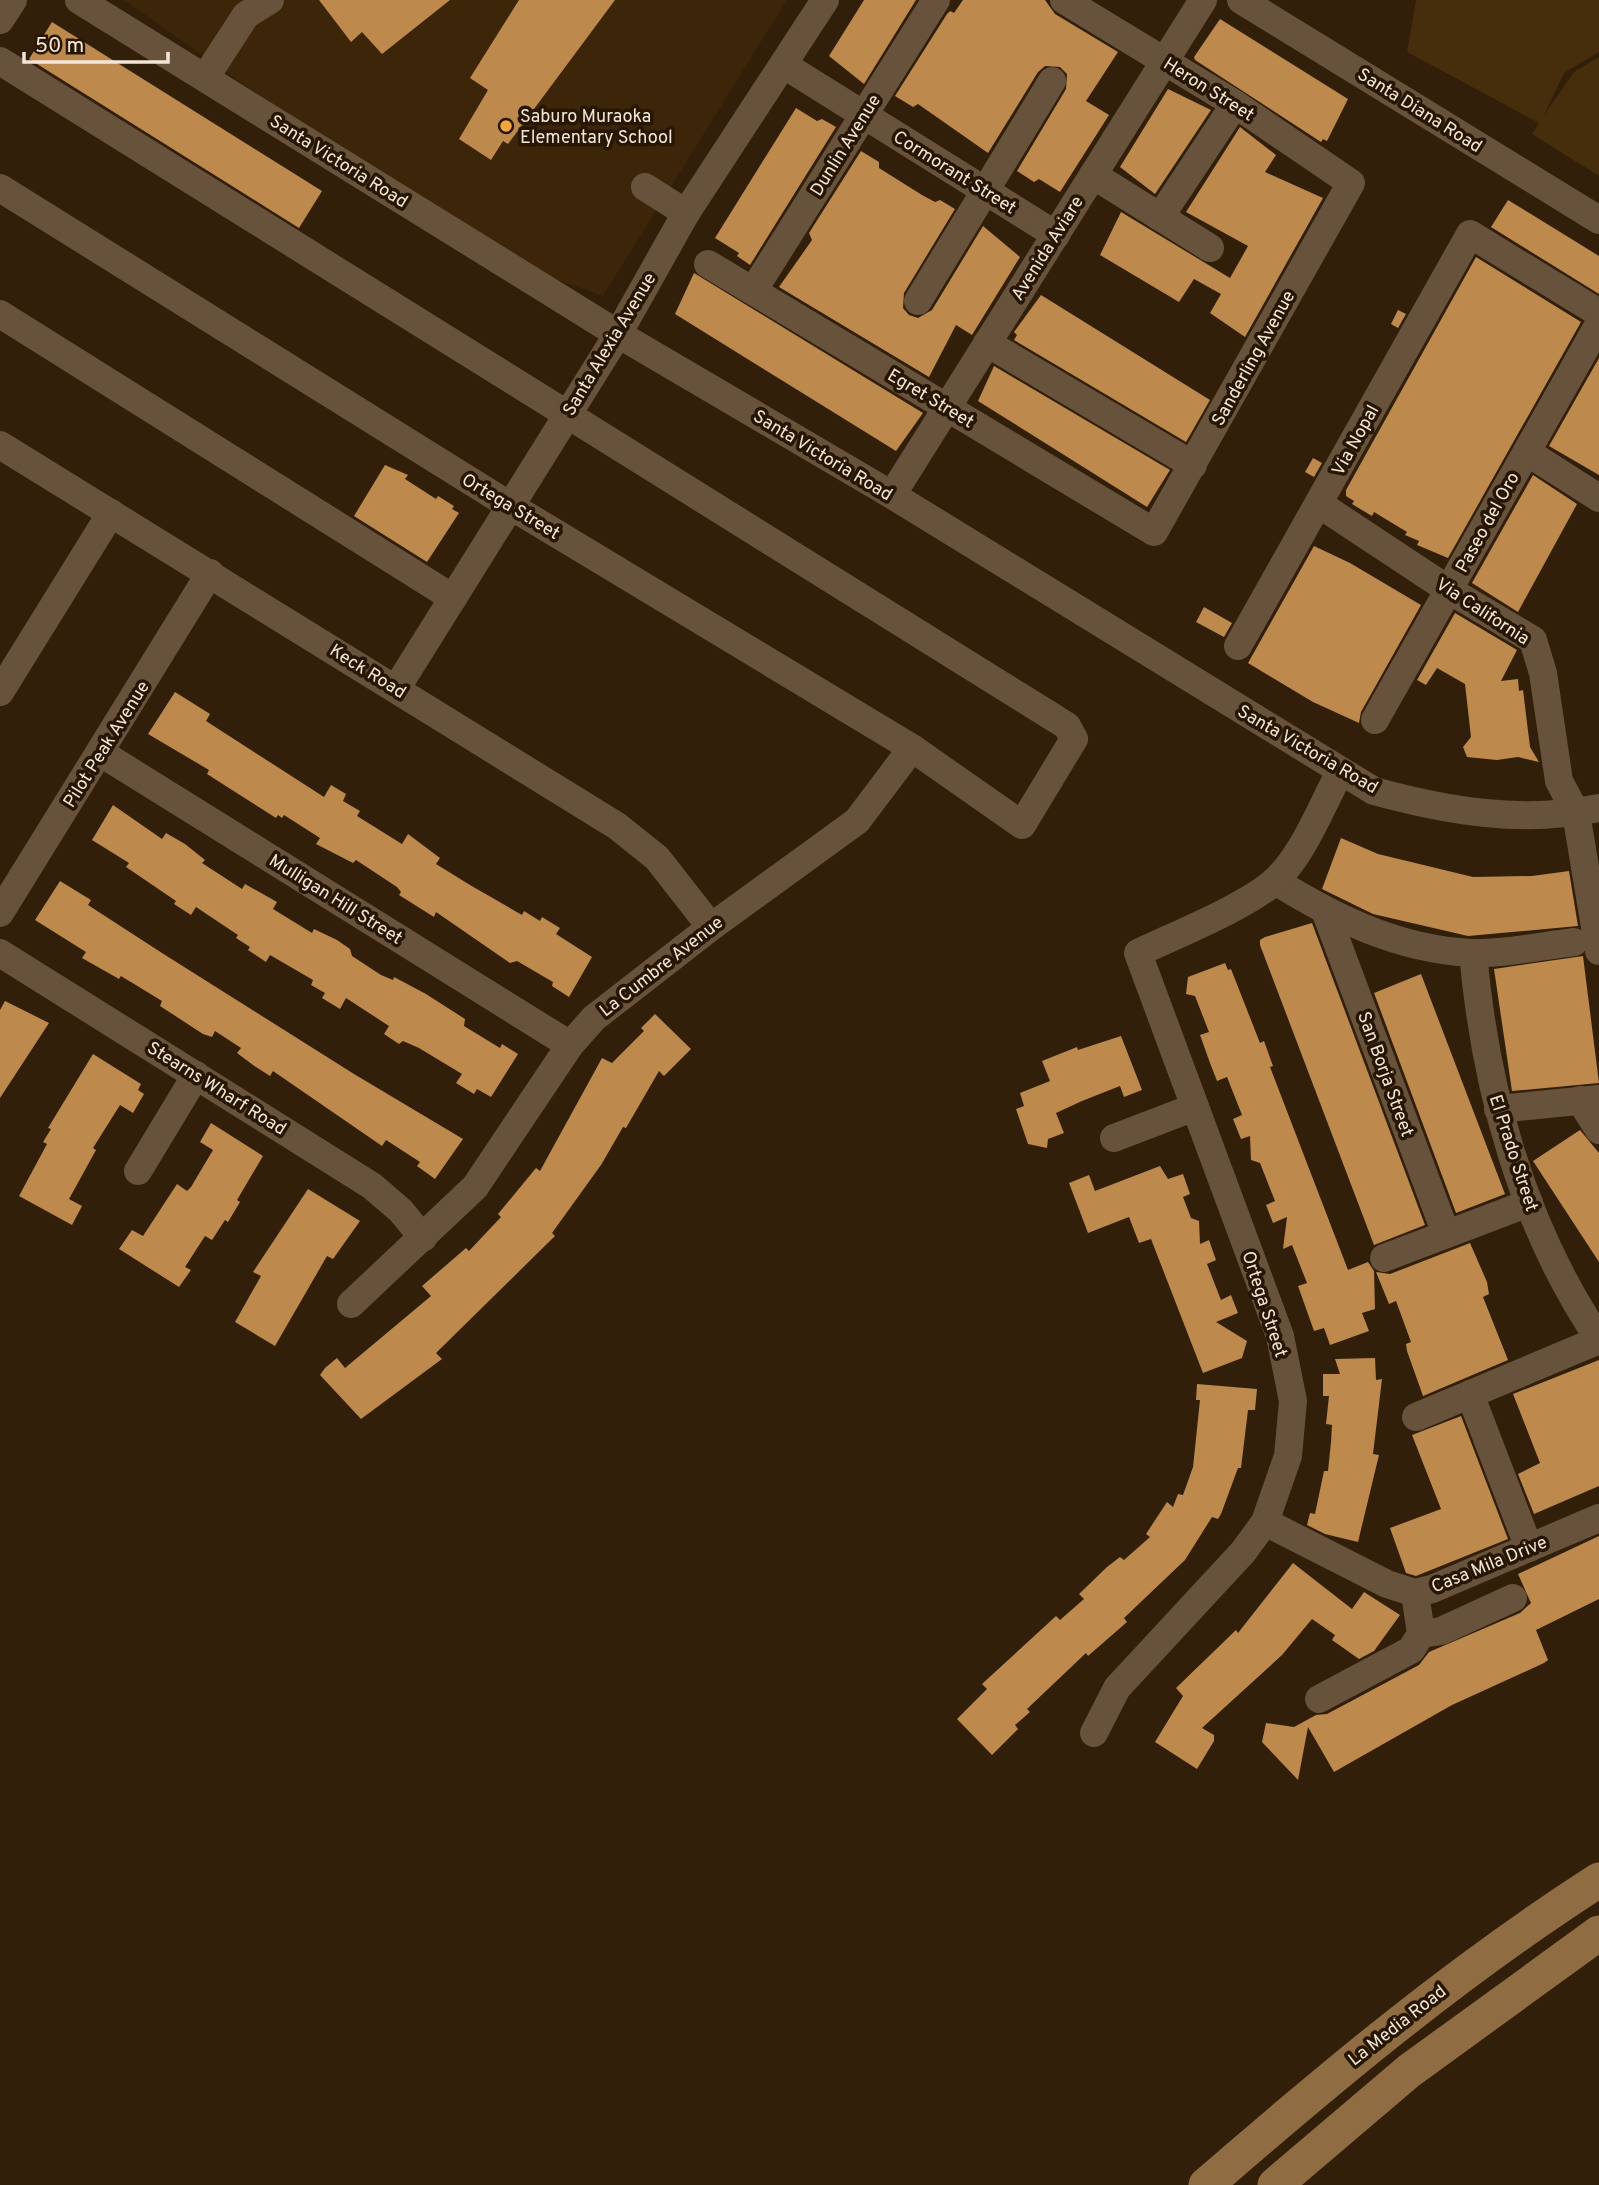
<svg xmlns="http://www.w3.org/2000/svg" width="1599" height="2185" font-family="Overpass,sans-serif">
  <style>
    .built { fill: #3c2508 }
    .green { fill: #462d0c }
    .building { fill: #bd894c }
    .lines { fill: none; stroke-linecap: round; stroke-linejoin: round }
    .minor { stroke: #67523b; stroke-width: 28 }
    .major { stroke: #906c42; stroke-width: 35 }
    .poi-dot { fill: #f2a541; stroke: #271602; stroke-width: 2.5 }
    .labels { text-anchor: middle; stroke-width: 7; stroke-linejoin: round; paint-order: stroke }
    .street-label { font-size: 18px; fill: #f3e6d9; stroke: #271602 }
    .poi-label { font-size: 18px; fill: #f3e6d9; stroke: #271602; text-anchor: start }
  </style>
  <rect width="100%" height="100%" fill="#311f09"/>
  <path class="built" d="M124,0H787L603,296L483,253Z"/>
  <path class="green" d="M1416,0H1599V52L1564,73L1544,115L1574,72L1599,57V176L1532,134L1539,123L1407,52Z"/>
  <g class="building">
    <path d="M319,0H450L382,54L362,32L351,42Z"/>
    <path d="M519,0H615L508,144L503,141L491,160L459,139L488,90L470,78Z"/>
    <path d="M864,0H916L864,84L829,56Z"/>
    <path d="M963,0H1045L1055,14L1118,52L1086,101L1109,115L1060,192L1039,179L1034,182L1017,171L1066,89L1067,74L1060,67L1045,66L1038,72L988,153L918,104L913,107L895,96L947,14L950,11L954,13Z"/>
    <path d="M1220,19L1348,99L1327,141L1323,139L1321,142L1195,60L1194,57Z"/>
    <path d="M52,22L322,191L299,228L29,59Z"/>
    <path d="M1168,89L1211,110L1155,194L1120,167Z"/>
    <path d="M796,108L817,121L822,119L836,127L750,265L737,256L739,253L715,238Z"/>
    <path d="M1240,127L1276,155L1265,172L1323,198L1245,337L1210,313L1221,294L1194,279L1179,302L1100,255L1121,212L1230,278L1248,246L1186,212Z"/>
    <path d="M861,151L879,162V168L922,195L935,202L940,200L955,209L904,293L903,308L909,315L918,318L932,310L983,226L1020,257L972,335L956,325L929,377L779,287L812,240L809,233Z"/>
    <path d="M1508,200L1599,256V294L1491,227Z"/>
    <path d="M1476,257L1581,322L1448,558L1417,545L1419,541L1405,535L1407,532L1374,512L1372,516L1352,504L1354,501L1346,496V490Z"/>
    <path d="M694,273L923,413L896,451L675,314Z"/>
    <path d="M1041,295L1210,400L1186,442L1014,340L1017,335L1014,332Z"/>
    <path d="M1398,310L1406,314L1398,328L1391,324Z"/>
    <path d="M1599,358V475L1549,446Z"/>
    <path d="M994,366L1170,470L1147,507L978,401Z"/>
    <path d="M1313,458L1322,463L1314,477L1305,472Z"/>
    <path d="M385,465L408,475L405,479L436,499L438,496L454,506L452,509L459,513L427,562L354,516Z"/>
    <path d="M1533,475L1577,504L1518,612L1472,583Z"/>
    <path d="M1314,546L1350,563L1421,605L1361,712L1359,723L1313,702L1248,663Z"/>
    <path d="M1204,607L1232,623L1224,637L1196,622Z"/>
    <path d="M1455,613L1517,650L1501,681L1518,679L1519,691L1523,690L1530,747L1539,762L1518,757L1497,760L1467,757L1463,747L1471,737L1465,684L1437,668L1426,685L1417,680Z"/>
    <path d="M175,692L210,714L206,721L324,797L331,785L346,794L343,801L360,811L357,816L402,844L408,834L440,858L436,864L470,885L522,915L524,911L540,921L542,917L560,928L556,934L592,957L569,997L552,986L553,982L517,961L510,963L436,912L434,917L399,895L401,892L397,887L356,860L353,863L316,844L320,838L284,815L282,818L278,815L276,818L207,774L209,770L148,734Z"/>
    <path d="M113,805L162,839L166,833L185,844L205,860L202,863L242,889L245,884L277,902L273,909L312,933L314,929L337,940L350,949L352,956L381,975L393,980L394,977L426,994L465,1019L464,1026L500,1048L502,1044L518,1054L491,1097L477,1089L474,1094L456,1083L462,1074L419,1048L403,1041L399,1044L384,1034L389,1026L346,998L340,1009L322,998L325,993L311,985L313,980L270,955L266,962L248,950L250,947L236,938L238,935L196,907L191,915L174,904L176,901L126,867L129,863L92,840Z"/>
    <path d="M1341,838L1378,854L1473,877L1532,876L1569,871L1578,926L1468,936L1373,914L1322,889Z"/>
    <path d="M60,881L91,900L88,905L162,953L354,1074L463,1139L435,1179L417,1166L420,1162L386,1140L382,1146L273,1071L270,1076L253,1065L237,1053L241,1048L215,1031L212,1037L203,1034L160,1006L162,1001L121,976L119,979L82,958L86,952L35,920Z"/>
    <path d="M1312,923L1425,1225L1374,1245L1260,945V940L1265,937Z"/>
    <path d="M1583,956L1599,1083L1512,1091L1494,969Z"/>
    <path d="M1225,963L1228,970L1231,969L1260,1043L1264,1041L1273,1066L1270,1067L1348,1270L1368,1262L1374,1271L1375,1309L1362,1313L1369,1331L1330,1345L1324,1328L1314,1331L1298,1286L1307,1283L1292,1245L1283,1249L1287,1217L1273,1223L1266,1205L1275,1201L1260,1163L1251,1160L1250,1136L1241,1139L1233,1119L1242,1115L1227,1077L1217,1081L1210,1063L1200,1035L1209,1032L1195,996L1186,994L1188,977Z"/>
    <path d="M1421,974L1505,1194L1456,1213L1374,993Z"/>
    <path d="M5,1001L49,1023L0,1098V1010Z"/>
    <path d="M655,1014L691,1049L664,1076L659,1071L626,1128L623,1127L601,1165L552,1233L555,1236L436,1353L442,1359L361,1419L320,1375L325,1368L337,1358L345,1368L431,1296L422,1286L466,1248L469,1251L501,1217L498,1214L536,1168L540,1171L602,1058L612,1063L644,1031L641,1028Z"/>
    <path d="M1121,1036L1142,1090L1124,1097L1120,1086L1082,1101L1056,1113L1064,1133L1048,1139L1047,1148L1028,1144L1016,1109L1024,1106L1020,1093L1050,1081L1042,1061L1077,1047L1078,1050Z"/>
    <path d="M93,1054L141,1084L138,1090L144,1094L133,1113L120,1105L93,1148L96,1150L69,1199L82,1206L72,1225L19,1196L47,1144L43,1142L51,1129L48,1128Z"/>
    <path d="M211,1123L263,1156L237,1200L240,1202L228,1222L225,1220L212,1240L205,1236L185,1267L191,1270L179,1287L119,1249L132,1230L143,1236L177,1184L187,1191L191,1187L213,1150L200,1142Z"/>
    <path d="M1580,1130L1599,1153V1262L1533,1161Z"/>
    <path d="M1160,1166L1168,1179L1183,1174L1190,1194L1183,1197L1191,1218L1199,1221L1200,1244L1209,1240L1216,1260L1207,1264L1221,1300L1231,1295L1238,1313L1216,1322L1247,1341L1242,1358L1203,1373L1151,1239L1139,1243L1129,1217L1088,1233L1069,1183L1089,1175L1095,1191Z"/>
    <path d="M308,1189L360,1221L333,1259L327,1256L275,1346L235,1322L261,1276L253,1272Z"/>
    <path d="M1470,1243L1487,1282L1489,1294L1483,1297L1508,1360L1423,1396L1407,1351L1406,1344L1411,1342L1396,1301L1389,1304L1376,1272L1390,1274Z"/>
    <path d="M1375,1358L1376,1380L1382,1379L1373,1454L1379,1455L1358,1542L1325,1534L1307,1525L1310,1513L1315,1514L1324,1471H1328L1331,1442L1332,1425L1326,1424L1329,1396H1323V1374H1340L1335,1359Z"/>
    <path d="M1599,1360V1486L1534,1514L1518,1474L1540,1463L1513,1394Z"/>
    <path d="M1197,1384L1257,1389L1255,1410H1248L1241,1468H1238L1221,1514L1218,1519L1212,1517L1185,1560L1124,1618L1127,1622L1088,1656L1086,1653L1027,1709L1030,1712L1015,1725L1018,1729L992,1755L957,1719L987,1689L982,1684L1056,1616L1060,1620L1084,1599L1079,1594L1107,1567L1120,1557L1124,1560L1150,1537L1146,1534L1167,1502L1173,1507L1178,1494L1183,1495L1193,1467L1200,1400H1196Z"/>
    <path d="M1461,1416L1508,1539L1416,1576L1406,1573L1390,1528L1441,1509L1412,1435Z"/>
    <path d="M1599,1536V1599L1536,1630L1548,1660L1544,1663L1452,1705L1334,1772L1308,1727L1298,1780L1262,1742L1266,1723L1294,1727L1316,1715L1327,1714L1419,1665L1429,1652L1520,1613L1531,1603L1518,1574Z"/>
    <path d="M1293,1563L1352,1609L1364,1592L1400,1615L1374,1651L1359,1659L1332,1640L1335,1635L1312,1619L1282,1655L1202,1728L1214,1735V1741L1197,1769L1155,1742L1183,1696L1176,1688L1236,1630L1238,1633Z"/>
  </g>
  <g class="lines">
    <g class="minor">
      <path d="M79,0L618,334L892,495L1374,791C1447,811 1523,824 1599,808"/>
      <path d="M1241,0L1599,220"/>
      <path d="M0,20L13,0"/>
      <path d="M0,61L1051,716L1067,726L1074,739L1022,825L912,748L509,505L0,188"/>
      <path d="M784,65L1056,235"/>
      <path d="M205,78L246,15L270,0"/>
      <path d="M1093,175L1210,248"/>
      <path d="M645,187L686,213"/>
      <path d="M1160,217L1235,104"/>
      <path d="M708,264L1154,532L1351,183L1235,104L1064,0"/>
      <path d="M753,291L936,0"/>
      <path d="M918,301L1052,81"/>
      <path d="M0,314L453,598"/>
      <path d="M987,343L1193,465"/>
      <path d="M0,445L617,826L657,858L711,927"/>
      <path d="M1527,452L1599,498"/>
      <path d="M892,495L1203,0"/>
      <path d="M1319,504L1449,590L1533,640L1543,673L1559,781L1576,813L1599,951"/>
      <path d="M1238,646L1470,234L1599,313"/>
      <path d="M396,689L618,334L686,213L825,0"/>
      <path d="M0,692L111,513"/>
      <path d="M1375,720L1599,324"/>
      <path d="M101,753L570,1045"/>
      <path d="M1275,881C1336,919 1398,949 1471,953C1505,954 1541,946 1574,942"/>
      <path d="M0,913L210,573"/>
      <path d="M1326,913L1446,1234"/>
      <path d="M0,953L372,1186L401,1211L423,1238"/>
      <path d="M1473,953C1485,1088 1522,1225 1599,1339"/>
      <path d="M1580,1100L1599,1130"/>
      <path d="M1498,1109L1599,1099"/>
      <path d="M1114,1138L1195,1107"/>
      <path d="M138,1171L196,1075"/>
      <path d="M1384,1258L1529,1203"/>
      <path d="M351,1304L475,1187L570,1045L594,1018L711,927L857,821L912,748"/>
      <path d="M1470,1394L1529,1548"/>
      <path d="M1416,1417L1599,1340"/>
      <path d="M1265,1522L1387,1584L1415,1593L1432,1589L1599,1518"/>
      <path d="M1421,1634L1441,1631L1513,1598"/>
      <path d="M1319,1699L1411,1650L1421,1634L1415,1593"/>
      <path d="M1094,1733L1117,1688L1243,1552L1265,1522L1288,1456L1293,1401L1280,1336L1138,953C1173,936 1251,905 1277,879C1305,851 1321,807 1340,772"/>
    </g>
    <g class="major">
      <path d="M1206,2185C1333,2075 1457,1971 1599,1880"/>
      <path d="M1275,2185L1409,2071L1599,1933"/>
    </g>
  </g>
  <circle class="poi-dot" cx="506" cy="126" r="7"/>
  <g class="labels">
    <g class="street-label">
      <text transform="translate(1209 89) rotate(32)" y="6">Heron Street</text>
      <text transform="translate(1420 110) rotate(32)" y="6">Santa Diana Road</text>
      <text transform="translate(845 145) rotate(-58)" y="6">Dunlin Avenue</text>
      <text transform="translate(339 161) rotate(32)" y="6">Santa Victoria Road</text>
      <text transform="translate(955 172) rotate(32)" y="6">Cormorant Street</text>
      <text transform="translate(1047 248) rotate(-58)" y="6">Avenida Aviare</text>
      <text transform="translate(609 344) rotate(-59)" y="6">Santa Alexia Avenue</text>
      <text transform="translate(1253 358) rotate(-61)" y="6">Sanderling Avenue</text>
      <text transform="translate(931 398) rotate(31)" y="6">Egret Street</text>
      <text transform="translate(1355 440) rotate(-61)" y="6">Via Nopal</text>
      <text transform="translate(823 455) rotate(31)" y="6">Santa Victoria Road</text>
      <text transform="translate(511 506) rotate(31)" y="6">Ortega Street</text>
      <text transform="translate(1487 522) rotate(-61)" y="6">Paseo del Oro</text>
      <text transform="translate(1483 611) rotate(33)" y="6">Via California</text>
      <text transform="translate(368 671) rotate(32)" y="6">Keck Road</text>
      <text transform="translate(106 744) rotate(-58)" y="6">Pilot Peak Avenue</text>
      <text transform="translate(1308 749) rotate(30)" y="6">Santa Victoria Road</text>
      <text transform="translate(336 899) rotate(32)" y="6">Mulligan Hill Street</text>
      <text transform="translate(661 966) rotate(-38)" y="6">La Cumbre Avenue</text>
      <text transform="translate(1386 1074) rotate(70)" y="6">San Borja Street</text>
      <text transform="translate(217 1088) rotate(32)" y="6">Stearns Wharf Road</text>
      <text transform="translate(1514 1153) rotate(72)" y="6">El Prado Street</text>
      <text transform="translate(1265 1304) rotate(72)" y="6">Ortega Street</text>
      <text transform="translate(1489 1564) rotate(-22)" y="6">Casa Mila Drive</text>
      <text transform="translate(1397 2025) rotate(-38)" y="6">La Media Road</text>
    </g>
    <g class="poi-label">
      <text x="520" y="122">Saburo Muraoka<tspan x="520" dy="21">Elementary School</tspan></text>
    </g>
  </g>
  <path d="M24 52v10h144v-10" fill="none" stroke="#f3e6d9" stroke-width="3.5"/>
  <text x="35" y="52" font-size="21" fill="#f3e6d9" stroke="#271602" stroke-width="5" paint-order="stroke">50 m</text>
</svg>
